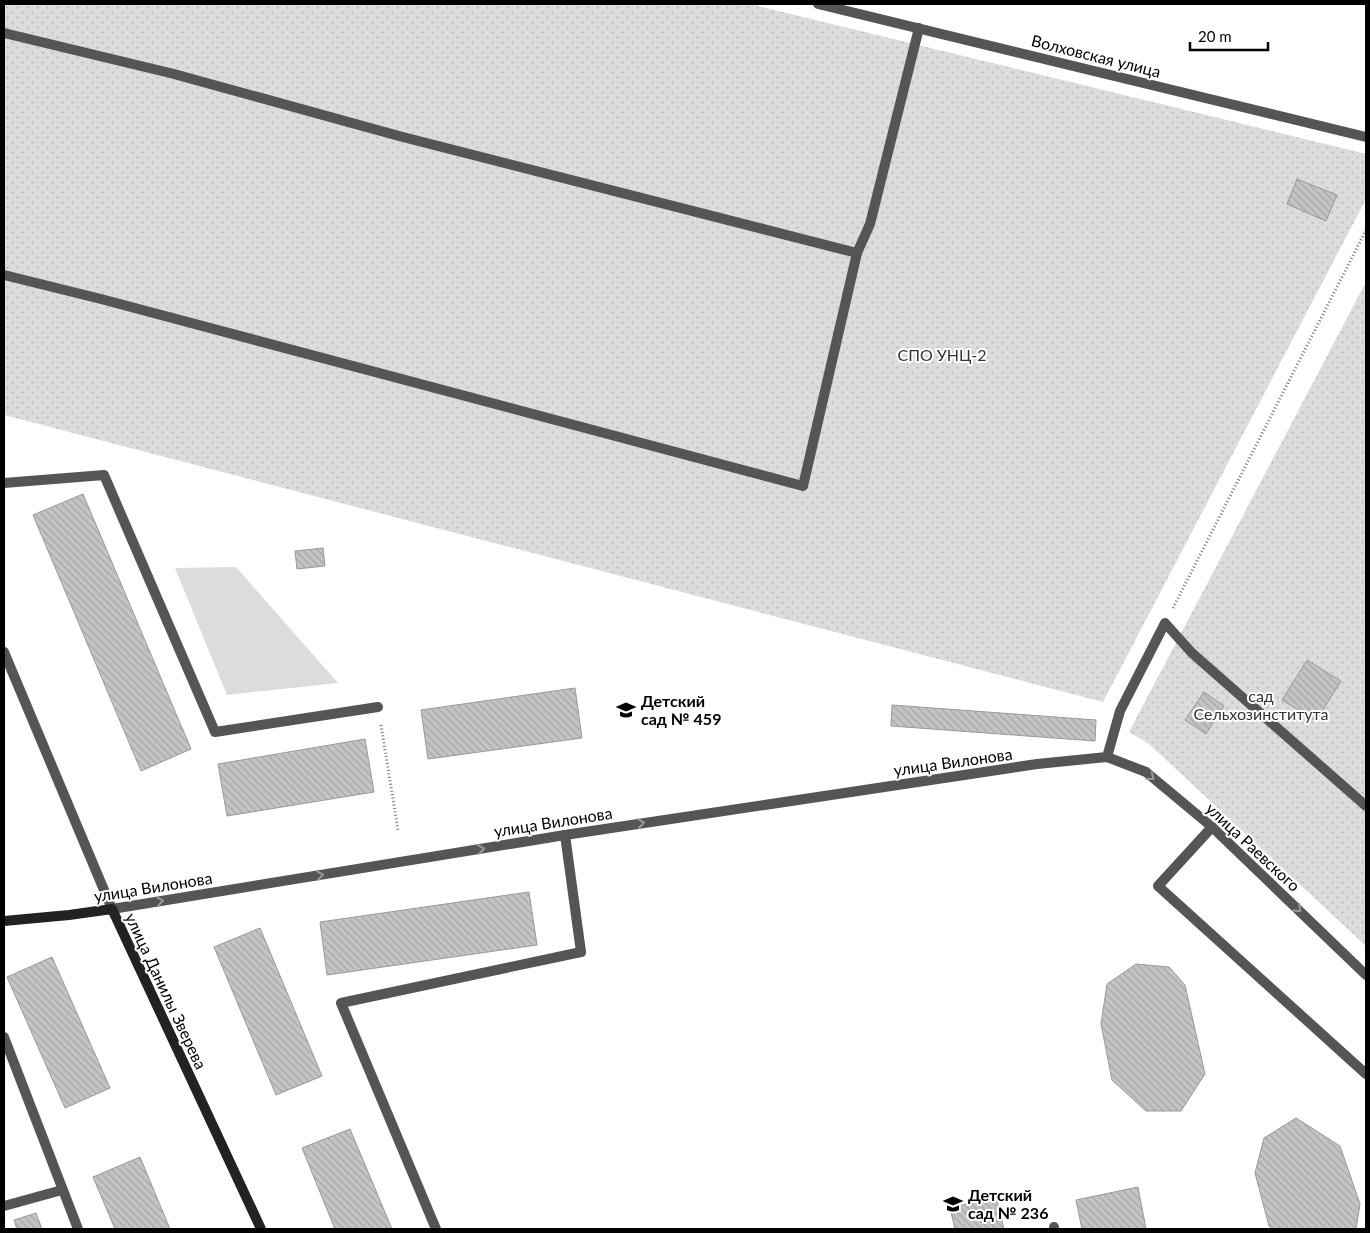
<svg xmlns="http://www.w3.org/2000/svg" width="1370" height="1233" font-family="Lato,sans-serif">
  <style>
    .green { fill: #dcdcdc }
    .garden { fill: url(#garden-dots) }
    .building { fill: url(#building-back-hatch); stroke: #999 }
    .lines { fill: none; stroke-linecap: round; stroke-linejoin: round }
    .path { stroke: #777; stroke-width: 3; stroke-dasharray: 1 2.5; stroke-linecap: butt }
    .lane { stroke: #555; stroke-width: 10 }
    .street { stroke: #555; stroke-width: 10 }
    .secondary { stroke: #222; stroke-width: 10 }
    .oneway { stroke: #999 }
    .labels { text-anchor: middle; stroke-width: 4; stroke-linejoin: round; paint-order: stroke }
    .street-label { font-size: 16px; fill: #000; stroke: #fff }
    .park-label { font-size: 16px; fill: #333; stroke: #fff }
    .poi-label { font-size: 16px; font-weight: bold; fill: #000; stroke: #fff; text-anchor: start }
  </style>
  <defs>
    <pattern id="garden-dots" width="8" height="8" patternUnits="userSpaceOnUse" patternTransform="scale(1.25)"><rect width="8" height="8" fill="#dcdcdc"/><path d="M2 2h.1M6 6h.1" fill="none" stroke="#bbb" stroke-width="1.8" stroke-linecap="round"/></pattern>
    <pattern id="building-back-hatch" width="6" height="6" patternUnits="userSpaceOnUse" patternTransform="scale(1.25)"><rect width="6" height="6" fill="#c4c4c4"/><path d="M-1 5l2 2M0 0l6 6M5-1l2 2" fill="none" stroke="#a7a7a7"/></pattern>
  </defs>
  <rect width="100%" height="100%" fill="#fff"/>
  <path class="green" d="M236,567L338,683L227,695L175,568Z"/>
  <g class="garden">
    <path d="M4,4H750L1366,154V199L1103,702L4,415Z"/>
    <path d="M1366,282V946L1149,744L1129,732Z"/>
  </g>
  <g class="building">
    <path d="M1297,179L1337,195L1326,221L1287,204Z"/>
    <path d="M83,494L191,749L141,771L33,515Z"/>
    <path d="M323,548L325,566L297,569L295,551Z"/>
    <path d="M1307,660L1341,681L1316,721L1282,700Z"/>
    <path d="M575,688L582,738L428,759L421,710Z"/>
    <path d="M1204,692L1224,706L1206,734L1185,720Z"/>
    <path d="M892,705L1096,720L1095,741L891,726Z"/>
    <path d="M365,739L374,792L227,816L218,764Z"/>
    <path d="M529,892L537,945L327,975L320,922Z"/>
    <path d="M260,928L322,1076L276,1095L214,947Z"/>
    <path d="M52,957L110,1088L65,1108L7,977Z"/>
    <path d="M1136,964L1169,967L1185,985L1205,1074L1181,1111H1146L1112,1080L1101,1024L1107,984Z"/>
    <path d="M1296,1118L1340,1146L1360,1204L1356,1229H1272L1269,1226L1255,1173L1264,1138Z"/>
    <path d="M350,1129L392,1229H335L302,1148Z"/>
    <path d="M140,1157L170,1229H115L93,1177Z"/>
    <path d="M1138,1187L1146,1229H1082L1076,1200Z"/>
    <path d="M996,1197L1004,1229H955L950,1208Z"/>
    <path d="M36,1213L42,1229H17L14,1220Z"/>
  </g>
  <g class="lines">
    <g class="path">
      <path d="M1173,608L1366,230"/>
      <path d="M381,725L398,830"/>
    </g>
    <g class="lane">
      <path d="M4,33L174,74L399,136L857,253"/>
      <path d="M4,275L101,299L803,486L857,253L870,224L919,28"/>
      <path d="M4,483L104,475L215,732L378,707"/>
      <path d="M1107,757L1120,711L1165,623L1192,653L1366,806"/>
      <path d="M1212,827L1158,886L1366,1074"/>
      <path d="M4,1037L78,1229"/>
      <path d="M4,1206L62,1190"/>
      <path d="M1054,1227V1229"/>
      <path d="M436,1229L341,1003L581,952L565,835"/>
    </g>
    <g class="street">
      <path d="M818,4L1366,137"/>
      <path d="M4,652L112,909L565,835L1037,764L1107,757L1146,772L1212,827L1366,975"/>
    </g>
    <path class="secondary" d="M4,921L69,915L112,909L261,1229"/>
  </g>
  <defs><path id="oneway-chevron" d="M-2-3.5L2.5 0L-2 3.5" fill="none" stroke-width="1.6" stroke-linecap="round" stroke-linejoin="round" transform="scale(1.25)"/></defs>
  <g class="oneway">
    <use href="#oneway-chevron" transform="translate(1151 777) rotate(38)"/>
    <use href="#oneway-chevron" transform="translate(641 823) rotate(-8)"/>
    <use href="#oneway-chevron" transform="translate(481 849) rotate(-9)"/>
    <use href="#oneway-chevron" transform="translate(320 875) rotate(-9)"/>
    <use href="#oneway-chevron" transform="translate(160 901) rotate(-9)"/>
    <use href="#oneway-chevron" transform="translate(1298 909) rotate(44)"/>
  </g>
  <defs>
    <g id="school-bare" transform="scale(1.5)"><path d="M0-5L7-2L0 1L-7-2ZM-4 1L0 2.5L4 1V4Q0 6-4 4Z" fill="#000" stroke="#fff" stroke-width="2.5" paint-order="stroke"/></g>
  </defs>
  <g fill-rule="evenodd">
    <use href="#school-bare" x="626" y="710"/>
    <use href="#school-bare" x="953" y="1204"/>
  </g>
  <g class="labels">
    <g class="street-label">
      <text transform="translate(1096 56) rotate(14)" y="6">Волховская улица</text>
      <text transform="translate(953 762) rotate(-8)" y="6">улица Вилонова</text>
      <text transform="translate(553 822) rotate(-9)" y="6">улица Вилонова</text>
      <text transform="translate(1253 847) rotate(43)" y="6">улица Раевского</text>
      <text transform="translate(153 887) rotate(-9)" y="6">улица Вилонова</text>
      <text transform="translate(166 991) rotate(65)" y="6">улица Данилы Зверева</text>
    </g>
    <g class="park-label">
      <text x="942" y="361">СПО УНЦ-2</text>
      <text x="1261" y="702">сад<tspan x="1261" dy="18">Сельхозинститута</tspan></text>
    </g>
    <g class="poi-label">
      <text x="641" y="707">Детский<tspan x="641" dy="18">сад № 459</tspan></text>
      <text x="968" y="1201">Детский<tspan x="968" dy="18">сад № 236</tspan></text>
    </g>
  </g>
  <rect width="1370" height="1233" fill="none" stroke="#000000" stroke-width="10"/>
  <path d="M1190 42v8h78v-8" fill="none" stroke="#000000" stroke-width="2.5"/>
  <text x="1198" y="42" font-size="15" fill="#000000" stroke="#ffffff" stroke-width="4" paint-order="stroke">20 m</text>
</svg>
